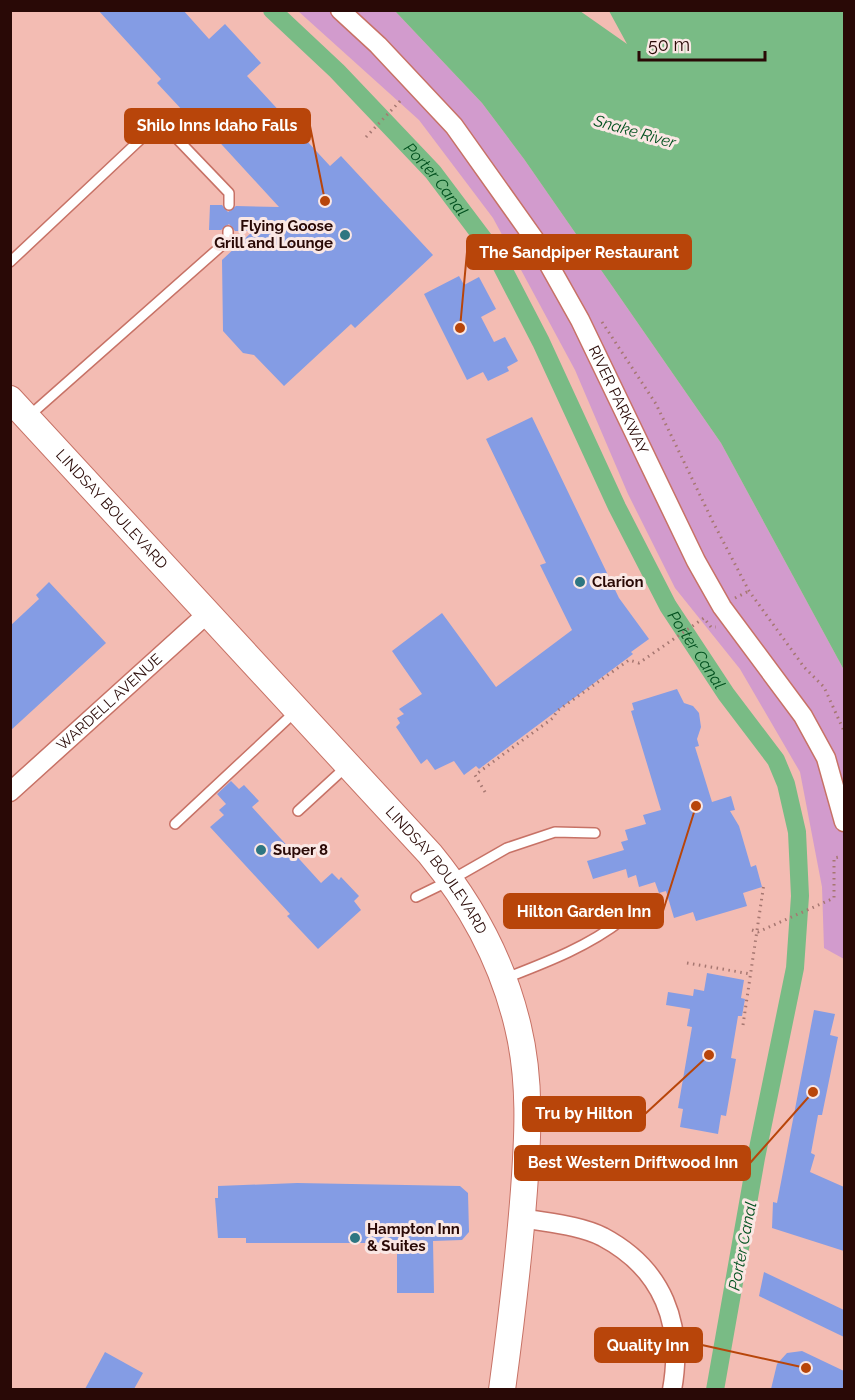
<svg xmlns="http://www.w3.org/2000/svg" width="855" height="1400" font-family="Raleway,sans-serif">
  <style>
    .green { fill: #d29bcd }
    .water { fill: #79bb85 }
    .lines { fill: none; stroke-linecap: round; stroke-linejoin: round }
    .canal { stroke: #79bb85; stroke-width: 18 }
    .building { fill: #849ce4 }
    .lane-casing { stroke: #c77266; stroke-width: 12 }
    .street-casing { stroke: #c77266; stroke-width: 21 }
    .secondary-casing { stroke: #c77266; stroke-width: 28 }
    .path { stroke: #a67771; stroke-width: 3; stroke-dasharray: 1.5 4.5; stroke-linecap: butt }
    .lane { stroke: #fff; stroke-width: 9 }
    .street { stroke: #fff; stroke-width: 18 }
    .secondary { stroke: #fff; stroke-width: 26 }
    .poi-dot { fill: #2e7681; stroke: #fae7e4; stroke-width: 2 }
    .labels { text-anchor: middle; stroke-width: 6; stroke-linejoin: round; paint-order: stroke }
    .poi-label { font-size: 15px; font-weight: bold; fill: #290906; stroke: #fae7e4; text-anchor: start }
    .street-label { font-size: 15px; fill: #290906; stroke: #fae7e4 }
    .water-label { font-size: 16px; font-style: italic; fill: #00501e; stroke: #fae7e4 }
    .leader { fill: none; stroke: #b8450a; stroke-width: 2 }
    .callout-dot { fill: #b8450a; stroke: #fae7e4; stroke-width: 2 }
    .callout { fill: #b8450a; stroke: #b8450a; stroke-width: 2 }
    .callout-label { font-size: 16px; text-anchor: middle; font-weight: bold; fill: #fff }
  </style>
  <rect width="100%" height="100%" fill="#f3bcb3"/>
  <path class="green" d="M298,11H395L482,103L524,159L721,443L844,670V959L824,948L822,887L800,772L740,669L675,588L628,494L575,370L493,218L419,120Z"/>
  <path class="water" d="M395,11H580L627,44L609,11H844V670L721,443L524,159L482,103Z"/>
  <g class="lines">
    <path class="canal" id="s1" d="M272,10L337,71L433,172L497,257L541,342L617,507L668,606L726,694L776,760L786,784L797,832L800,896L795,968L756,1158L715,1390"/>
  </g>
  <g class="building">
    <path d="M98,10H183L209,39L225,24L261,63L247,76L330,166L341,156L433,255L355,328L351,324L284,386L254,355L243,353L223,331L222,260L253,231H235L229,224L221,230H209L210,205H222L228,212L236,206L279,207L201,122L197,126L157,83L161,79Z"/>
    <path d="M459,276L464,285L479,277L496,309L481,317L494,342L505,337L518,361L507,367L509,371L488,381L483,372L467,380L424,294Z"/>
    <path d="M532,417L619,598L649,639L631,652L633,654L479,769L476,766L464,775L454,761L435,770L427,759L421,764L396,727L400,723L397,718L404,714L399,709L422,694L392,651L442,613L496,687L572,630L540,565L546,563L486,439Z"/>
    <path d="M49,582L106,643L10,731V626L39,599L36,595Z"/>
    <path d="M677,689L684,703L693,706L699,713L701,727L697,739L699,746L695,747L712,802L731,796L735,810L730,811L739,826L751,867L756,865L762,887L743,893L747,906L696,921L693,912L674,918L666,891L659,893L655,882L639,887L636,875L628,878L626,869L593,879L587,861L624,850L621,842L628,840L625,830L646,824L643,815L661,810L631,711L634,710L632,703Z"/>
    <path d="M231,781L239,789L244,785L259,801L252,807L321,883L332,873L339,880L341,877L359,896L354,901L361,910L318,949L287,916L290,914L210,827L224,815L219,810L226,804L217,794Z"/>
    <path d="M707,973L744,980L741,998L745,999L742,1016H738L731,1058L736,1059L726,1116L721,1115L718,1134L680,1127L683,1109L678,1108L692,1027L687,1026L690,1009L666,1005L668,992L693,996L694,989L704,991Z"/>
    <path d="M814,1010L835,1014L830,1035L838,1037L822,1115H818L811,1153L815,1155L810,1172L844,1187V1251L772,1228L773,1202L777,1203Z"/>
    <path d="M297,1183L460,1186L468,1193L469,1232L462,1240L433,1241L434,1293H397V1243H246V1238H218L215,1198H218V1186Z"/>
    <path d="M764,1272L844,1310V1337L759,1296Z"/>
    <path d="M802,1351L844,1371V1389H771L777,1364L787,1353Z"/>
    <path d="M105,1352L143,1373L134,1389H85Z"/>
  </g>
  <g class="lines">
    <g class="lane-casing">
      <g id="lane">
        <path d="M10,262L160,121L229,193V205"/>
        <path d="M29,416L228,240V231"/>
        <path d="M298,811L347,766"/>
        <path d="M175,824L296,711"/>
        <path d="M416,897L451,880L507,848L555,832L595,833"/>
        <path d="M506,978C547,962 587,947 622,920"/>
      </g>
    </g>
    <g class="street-casing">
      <g id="street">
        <path id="s2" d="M340,10L378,45L454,126L535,240L580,320L696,561L722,607L803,716L826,758L844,822"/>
        <path id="s3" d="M10,792L208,613"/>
        <path d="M522,1218C548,1223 579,1225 603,1237C663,1269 684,1324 672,1390"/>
      </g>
    </g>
    <g class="secondary-casing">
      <g id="secondary">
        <path id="s4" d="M10,399L430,854C472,905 503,963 518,1027C531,1081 528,1136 524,1190C519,1257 511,1323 502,1390"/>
      </g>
    </g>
    <g class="path">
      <path d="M366,137L403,98"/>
      <path d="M602,322L656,404L713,522L749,591L804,667L824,687L844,731"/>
      <path d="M735,598L749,591"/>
      <path d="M485,792L475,775L553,718L557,711L629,660L639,663L704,618L711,627H716"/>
      <path d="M752,930L758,932L834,898V858L839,857"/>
      <path d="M687,963L751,974"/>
      <path d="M743,1025L764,883"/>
    </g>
    <use href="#lane" class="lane"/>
    <use href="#street" class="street"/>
    <use href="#secondary" class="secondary"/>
  </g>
  <g class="poi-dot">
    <circle cx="345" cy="235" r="6"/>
    <circle cx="580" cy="582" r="6"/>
    <circle cx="261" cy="850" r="6"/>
    <circle cx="355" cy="1238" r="6"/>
  </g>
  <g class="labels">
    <g class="poi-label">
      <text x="333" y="231" text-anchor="end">Flying Goose<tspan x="333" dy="17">Grill and Lounge</tspan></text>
      <text x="592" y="587">Clarion</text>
      <text x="273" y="855">Super 8</text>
      <text x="367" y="1234">Hampton Inn<tspan x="367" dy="17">&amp; Suites</tspan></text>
    </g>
    <g class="street-label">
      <text dy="5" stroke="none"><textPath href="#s2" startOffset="483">RIVER PARKWAY</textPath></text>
      <text dy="5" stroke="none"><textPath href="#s4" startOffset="150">LINDSAY BOULEVARD</textPath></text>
      <text dy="5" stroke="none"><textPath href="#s3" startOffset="134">WARDELL AVENUE</textPath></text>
      <text dy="5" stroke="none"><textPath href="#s4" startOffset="636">LINDSAY BOULEVARD</textPath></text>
    </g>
    <g class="water-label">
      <text transform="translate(635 131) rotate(16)" y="6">Snake River</text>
      <text dy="6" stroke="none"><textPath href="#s1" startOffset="236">Porter Canal</textPath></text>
      <text dy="6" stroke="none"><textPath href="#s1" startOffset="776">Porter Canal</textPath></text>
      <text transform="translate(742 1246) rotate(-79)" y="6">Porter Canal</text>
    </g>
  </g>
  <path class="leader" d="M325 201L310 126M460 328L467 252M696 806L663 911M709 1055L645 1114M813 1092L750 1163M806 1368L702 1345"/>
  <g class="callout-dot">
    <circle cx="325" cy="201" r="6"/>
    <circle cx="460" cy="328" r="6"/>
    <circle cx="696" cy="806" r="6"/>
    <circle cx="709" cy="1055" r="6"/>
    <circle cx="813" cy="1092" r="6"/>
    <circle cx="806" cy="1368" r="6"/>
  </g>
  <g class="callout">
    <rect x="125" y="109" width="185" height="34" rx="6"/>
    <rect x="467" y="235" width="224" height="34" rx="6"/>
    <rect x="504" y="894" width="159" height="34" rx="6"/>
    <rect x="523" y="1097" width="122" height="34" rx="6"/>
    <rect x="515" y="1146" width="235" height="34" rx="6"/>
    <rect x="595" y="1328" width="107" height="34" rx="6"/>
  </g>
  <g class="callout-label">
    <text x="217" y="131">Shilo Inns Idaho Falls</text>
    <text x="579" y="258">The Sandpiper Restaurant</text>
    <text x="584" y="917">Hilton Garden Inn</text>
    <text x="584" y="1119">Tru by Hilton</text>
    <text x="633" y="1168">Best Western Driftwood Inn</text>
    <text x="648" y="1351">Quality Inn</text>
  </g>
  <rect width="855" height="1400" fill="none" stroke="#290906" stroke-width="24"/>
  <path d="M639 51v9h126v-9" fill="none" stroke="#290906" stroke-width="3"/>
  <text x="648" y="51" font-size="18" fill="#290906" stroke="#fae7e4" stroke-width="4.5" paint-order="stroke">50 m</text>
</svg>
